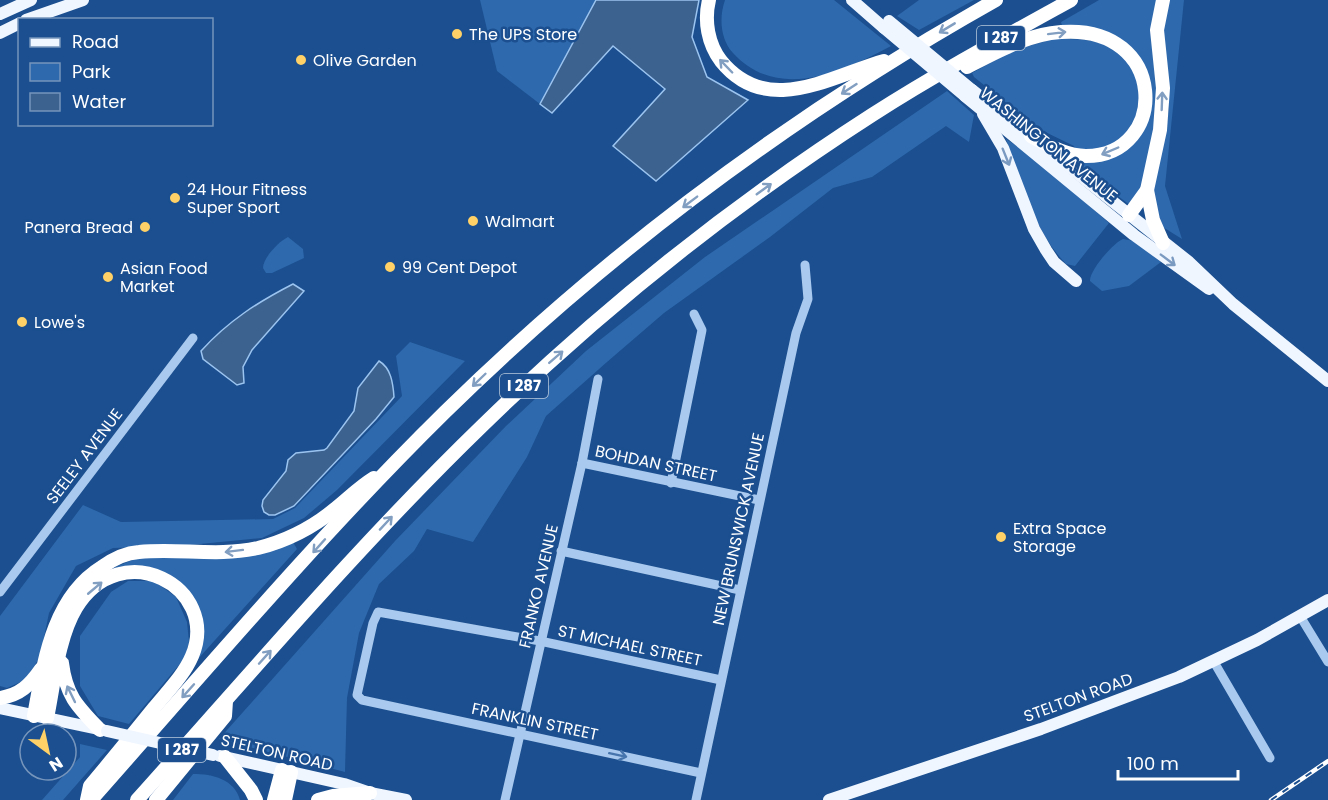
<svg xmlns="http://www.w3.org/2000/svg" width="1328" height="800" font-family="Poppins,sans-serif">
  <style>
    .green { fill: #2e69ad }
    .water { fill: #3c6290; stroke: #9cc4f0; stroke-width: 1.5 }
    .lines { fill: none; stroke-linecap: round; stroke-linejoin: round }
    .minor { stroke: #a9c9ee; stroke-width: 9 }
    .major { stroke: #f0f6ff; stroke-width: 12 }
    .highway { stroke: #fff; stroke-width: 14 }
    .rail-casing { stroke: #fff; stroke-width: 4.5 }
    .rail { stroke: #1b4f8f; stroke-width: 2; stroke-dasharray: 7; stroke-linecap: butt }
    .major-bridge { stroke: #f0f6ff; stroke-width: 12 }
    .oneway { stroke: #829ec1 }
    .oneway2 { stroke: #7b9ac1 }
    .oneway3 { stroke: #4674ac }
    .poi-dot { fill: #ffd166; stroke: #1b4f8f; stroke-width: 2 }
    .labels { text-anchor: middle; stroke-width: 5; stroke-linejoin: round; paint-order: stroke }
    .shield { fill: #1b4f8f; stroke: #bbcadd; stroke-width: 1.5 }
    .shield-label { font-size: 15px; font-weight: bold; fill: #fff }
    .poi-label { font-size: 16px; fill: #fff; stroke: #1b4f8f; text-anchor: start }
    .street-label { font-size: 16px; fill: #fff; stroke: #1b4f8f }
  </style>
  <rect width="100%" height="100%" fill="#1b4f8f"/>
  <g class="green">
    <path d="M480,0H596L540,104L497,71Z"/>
    <path d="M725,0H834L891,46C842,72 778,102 733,53C720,39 719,17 725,0Z"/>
    <path d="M919,0H974L919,30L897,16Z"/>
    <path d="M1099,0H1158L1160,103L1143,188L1131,206L1075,163L1078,160L1096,161C1108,151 1120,140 1132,130C1137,127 1144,123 1147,118C1153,109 1152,92 1149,82C1132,33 1109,32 1062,26L1061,22Z"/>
    <path d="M1169,0H1184L1165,186L1182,239L1158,224L1153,185L1166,130L1169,108L1163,22Z"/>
    <path d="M1053,39C1078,39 1099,38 1120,53C1125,56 1128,63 1131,68C1146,93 1143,119 1120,139C1108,150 1092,150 1076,152L1074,146L1039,129L974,77L972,73L1012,51Z"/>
    <path d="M947,91L974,115L969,142L946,126L872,177L833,188L770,237L664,313L607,362L546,416L527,457L473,542L427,529L414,551L379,584L359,633L347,698L345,772L219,739L395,541L506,426L586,351L705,257Z"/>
    <path d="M1006,139L1032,156L1109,223L1075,266L1066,264C1034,231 1021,182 1006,139Z"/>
    <path d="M288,237L303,249L304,258L272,273H266L263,268C263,258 278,242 288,237Z"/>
    <path d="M1123,239L1134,241L1161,262L1129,286L1102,291L1090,281C1089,271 1113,243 1123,239Z"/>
    <path d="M410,342L465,361L337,490L304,518L262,538L180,546L113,548L76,566L49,613L40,657L25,680L7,688L0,686V616L83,505L121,522L273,519L295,508L402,396L396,356Z"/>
    <path d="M293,542L297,549L198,659L203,631L192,598L169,574L134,566L113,568L142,556Z"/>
    <path d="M128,581H154L176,597L187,622L189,642L185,658L129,724L98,716L80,686V636L111,592Z"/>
    <path d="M80,744L107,750L63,800H42L80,757Z"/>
    <path d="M193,774C213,774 234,779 240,800H173Z"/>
  </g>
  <g class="water">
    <path d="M596,0H699L692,37L707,77L748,100L656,181L613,146L665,89L613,46L552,113L540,104Z"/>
    <path d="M293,284L304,291L252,350L243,367L244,383L237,385L203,359L201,351C228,321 258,302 293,284Z"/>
    <path d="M379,361C391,368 393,383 394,397L376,419L294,506L275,515H269L264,512L262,506L263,500L286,471L288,460L296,453L324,450L327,448L354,411L358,388Z"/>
  </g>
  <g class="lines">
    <g class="minor">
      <path d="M582,463L759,500"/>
      <path d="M671,483L702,330L694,314"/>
      <path d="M561,551L740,590"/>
      <path d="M0,592L193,338"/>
      <path d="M1300,616L1328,662"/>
      <path d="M1214,662L1270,758"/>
      <path d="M701,773L362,700L357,695L373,623L378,612L540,641L721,680"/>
      <path d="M505,800L582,463L598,379"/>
      <path d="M696,800L796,333L808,299L805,265"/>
    </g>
    <g class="major">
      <path d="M852,0L884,28"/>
      <path d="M0,14L31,0"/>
      <path d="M26,20L83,0"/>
      <path d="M0,33L20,23"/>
      <path d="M972,90L1189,262L1233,304L1328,381"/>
      <path d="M965,96L1134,235L1209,289"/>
      <path d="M983,114L1003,148L1034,229L1046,250L1054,262L1076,281"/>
      <path d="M0,708L103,730"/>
      <path d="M220,756L344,784L370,793L406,800"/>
      <path d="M829,800L1041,729L1179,677L1257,640L1328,600"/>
    </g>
    <g class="highway">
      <path d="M709,0C704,21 708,44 721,61C767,118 831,76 884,61"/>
      <path d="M967,67C996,52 1028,34 1061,32C1169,24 1169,156 1086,156C1066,156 1048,145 1031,136"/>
      <path d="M1147,190L1153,220L1163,243"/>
      <path d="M1129,215L1147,190L1160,130L1163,88L1157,30L1163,0"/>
      <path d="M62,663C66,696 78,707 100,730"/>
      <path d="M0,698C20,695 30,685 41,669"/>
      <path d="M34,716C44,662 52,598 102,567C113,559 125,553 139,552C179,548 218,557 258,548C286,541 312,528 335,509C349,498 358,488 374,478"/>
      <path d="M47,718C54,684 58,638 76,608C121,534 221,587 192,656C184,675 167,692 154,708C133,734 112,760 90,786L87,800"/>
      <path d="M225,757L251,790L256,800"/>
      <path d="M91,800C206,670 321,534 445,412C609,251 795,113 996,0"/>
      <path d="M137,800C251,673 361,543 483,425C602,309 732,205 872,115C936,74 1004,37 1071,0"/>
      <path d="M156,800L225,716L226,701"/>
      <path d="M274,800L282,770"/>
      <path d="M285,800L291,772"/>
      <path d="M318,800L333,796L370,793"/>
    </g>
    <g class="rail-casing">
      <path id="rail" d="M1271,800L1328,761"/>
    </g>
    <use href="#rail" class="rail"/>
    <g class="major-bridge">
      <path d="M889,21L972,90"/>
      <path d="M884,28L965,96"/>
      <path d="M107,731L213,755"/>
    </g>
  </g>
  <defs><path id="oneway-shaft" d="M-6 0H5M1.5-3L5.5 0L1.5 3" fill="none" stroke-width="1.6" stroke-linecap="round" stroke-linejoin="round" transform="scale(1.5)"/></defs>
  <g class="oneway">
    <use href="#oneway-shaft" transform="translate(947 28) rotate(149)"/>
    <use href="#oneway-shaft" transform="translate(1057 33) rotate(-7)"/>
    <use href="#oneway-shaft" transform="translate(726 66) rotate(-134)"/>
    <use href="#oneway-shaft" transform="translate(849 89) rotate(147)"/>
    <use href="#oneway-shaft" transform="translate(1162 101) rotate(-88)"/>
    <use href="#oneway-shaft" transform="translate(1110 151) rotate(157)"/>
    <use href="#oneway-shaft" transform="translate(764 189) rotate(-36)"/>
    <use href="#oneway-shaft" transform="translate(690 202) rotate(143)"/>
    <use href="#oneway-shaft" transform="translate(556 357) rotate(-41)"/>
    <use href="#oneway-shaft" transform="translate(479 380) rotate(136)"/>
    <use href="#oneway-shaft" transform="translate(386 523) rotate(-47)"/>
    <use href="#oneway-shaft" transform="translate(319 546) rotate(132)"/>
    <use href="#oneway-shaft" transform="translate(234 551) rotate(173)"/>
    <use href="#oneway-shaft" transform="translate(95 588) rotate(-40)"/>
    <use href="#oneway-shaft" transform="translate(265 657) rotate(-48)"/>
    <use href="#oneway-shaft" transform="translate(188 691) rotate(132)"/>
    <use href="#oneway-shaft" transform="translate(71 694) rotate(-116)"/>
  </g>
  <g class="oneway2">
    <use href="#oneway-shaft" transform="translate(1006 157) rotate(68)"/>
    <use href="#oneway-shaft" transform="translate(1168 260) rotate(37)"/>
  </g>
  <use class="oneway3" href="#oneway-shaft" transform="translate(618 755) rotate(12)"/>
  <g class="poi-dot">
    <circle cx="457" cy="34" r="6"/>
    <circle cx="301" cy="60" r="6"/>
    <circle cx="175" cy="198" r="6"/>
    <circle cx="473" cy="221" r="6"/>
    <circle cx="145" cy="227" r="6"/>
    <circle cx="390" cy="267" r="6"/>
    <circle cx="108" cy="277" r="6"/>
    <circle cx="22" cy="322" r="6"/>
    <circle cx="1001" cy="537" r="6"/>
  </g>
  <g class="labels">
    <g class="shield">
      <rect x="977" y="26" width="48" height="24" rx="4.5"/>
      <rect x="500" y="374" width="48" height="24" rx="4.5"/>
      <rect x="158" y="738" width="48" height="24" rx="4.5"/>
    </g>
    <g class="shield-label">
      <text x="1001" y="43">I 287</text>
      <text x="524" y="391">I 287</text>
      <text x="182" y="755">I 287</text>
    </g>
    <g class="poi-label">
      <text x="469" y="40">The UPS Store</text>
      <text x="313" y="66">Olive Garden</text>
      <text x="187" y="195">24 Hour Fitness<tspan x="187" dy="18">Super Sport</tspan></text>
      <text x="485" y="227">Walmart</text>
      <text x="133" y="233" text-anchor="end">Panera Bread</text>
      <text x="402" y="273">99 Cent Depot</text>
      <text x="120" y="274">Asian Food<tspan x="120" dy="18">Market</tspan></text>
      <text x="34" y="328">Lowe's</text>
      <text x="1013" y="534">Extra Space<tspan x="1013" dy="18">Storage</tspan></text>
    </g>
    <g class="street-label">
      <text transform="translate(1049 144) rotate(39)" y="6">WASHINGTON AVENUE</text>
      <text transform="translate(84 456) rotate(-53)" y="6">SEELEY AVENUE</text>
      <text transform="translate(656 463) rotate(12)" y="6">BOHDAN STREET</text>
      <text transform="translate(738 529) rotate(-78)" y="6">NEW BRUNSWICK AVENUE</text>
      <text transform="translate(538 586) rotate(-77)" y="6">FRANKO AVENUE</text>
      <text transform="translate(630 645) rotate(12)" y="6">ST MICHAEL STREET</text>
      <text transform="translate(1078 697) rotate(-20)" y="6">STELTON ROAD</text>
      <text transform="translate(535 721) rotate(12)" y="6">FRANKLIN STREET</text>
      <text transform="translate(277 752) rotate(13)" y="6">STELTON ROAD</text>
    </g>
  </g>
  <rect x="18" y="18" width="195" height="108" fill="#1b4f8f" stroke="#7695bc" stroke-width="1.5"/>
  <rect x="30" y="38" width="30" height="9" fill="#f0f6ff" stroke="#7695bc" stroke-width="1.5"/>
  <text x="72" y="48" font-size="18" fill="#ffffff">Road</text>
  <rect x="30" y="63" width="30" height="18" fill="#2e69ad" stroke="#7695bc" stroke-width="1.5"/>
  <text x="72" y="78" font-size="18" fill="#ffffff">Park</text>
  <rect x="30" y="93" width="30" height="18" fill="#3c6290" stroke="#7695bc" stroke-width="1.5"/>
  <text x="72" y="108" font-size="18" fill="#ffffff">Water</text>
  <g transform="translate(48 752) rotate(147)"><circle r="28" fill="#1b4f8f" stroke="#7695bc" stroke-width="1.5"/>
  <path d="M0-4.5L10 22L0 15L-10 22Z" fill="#ffd166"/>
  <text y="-9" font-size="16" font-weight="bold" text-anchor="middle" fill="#ffffff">N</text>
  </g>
  <path d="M1118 770v9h120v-9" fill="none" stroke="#ffffff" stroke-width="3"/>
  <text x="1127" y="770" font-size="18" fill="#ffffff" stroke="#1b4f8f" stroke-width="4.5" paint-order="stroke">100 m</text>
</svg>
